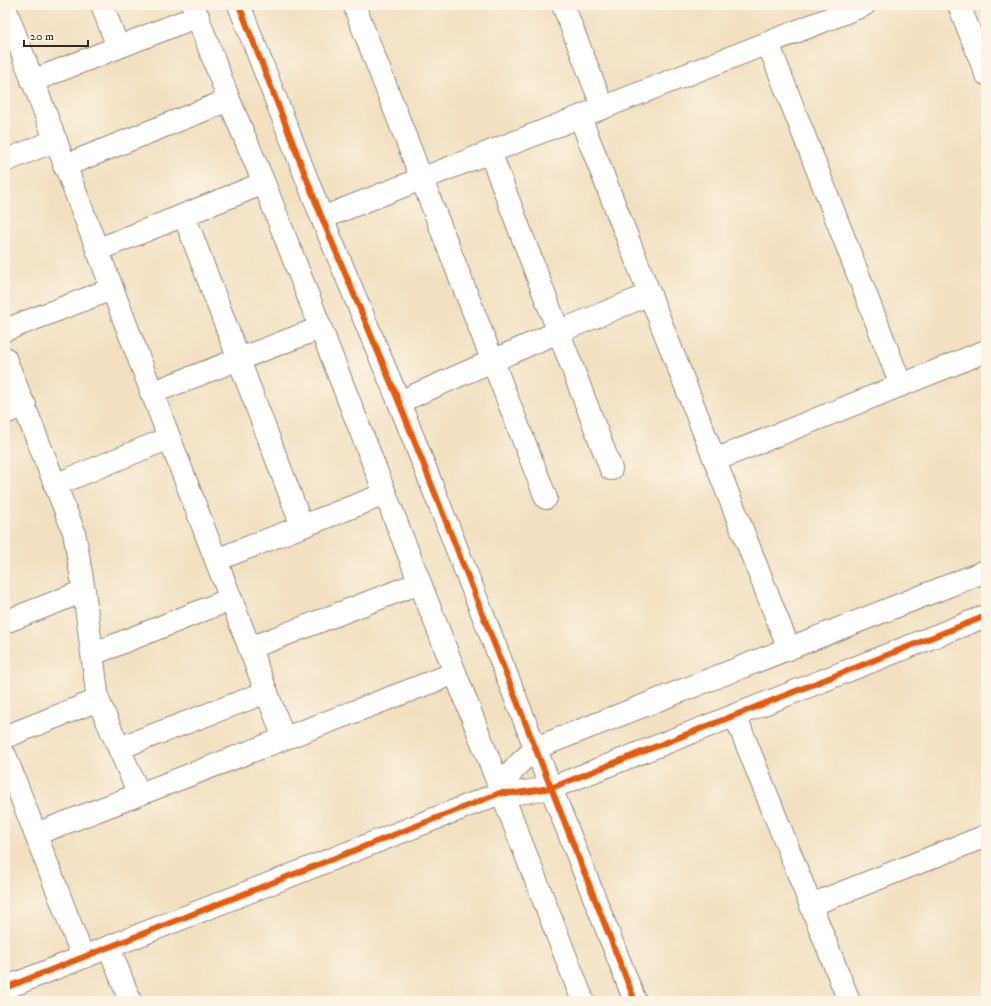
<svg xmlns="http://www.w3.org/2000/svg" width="991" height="1006" font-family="'IM FELL DW Pica',serif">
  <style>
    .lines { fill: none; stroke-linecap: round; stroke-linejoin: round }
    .minor-casing { stroke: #8e8676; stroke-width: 24 }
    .minor { stroke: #fff; stroke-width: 22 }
    .cycleway-casing { stroke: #fcf5e5; stroke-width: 8 }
    .cycleway { stroke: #e8590c; stroke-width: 6 }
  </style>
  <rect width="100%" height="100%" fill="#fcf5e5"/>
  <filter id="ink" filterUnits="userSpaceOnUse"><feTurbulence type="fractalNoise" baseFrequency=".025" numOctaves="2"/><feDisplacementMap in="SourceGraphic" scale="8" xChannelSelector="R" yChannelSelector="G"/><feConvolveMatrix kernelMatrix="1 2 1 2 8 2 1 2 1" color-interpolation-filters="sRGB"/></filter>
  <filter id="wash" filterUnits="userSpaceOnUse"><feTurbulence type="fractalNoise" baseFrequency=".012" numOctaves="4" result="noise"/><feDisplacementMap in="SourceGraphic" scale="16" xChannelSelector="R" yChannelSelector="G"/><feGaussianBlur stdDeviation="0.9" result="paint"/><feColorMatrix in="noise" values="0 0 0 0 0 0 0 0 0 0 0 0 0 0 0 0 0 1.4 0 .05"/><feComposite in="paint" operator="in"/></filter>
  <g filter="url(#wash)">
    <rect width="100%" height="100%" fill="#f2e0c1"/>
  </g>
  <g filter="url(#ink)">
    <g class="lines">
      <g class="minor-casing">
        <g id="minor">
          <path d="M102,5L118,47"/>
          <path d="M193,5L229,100L264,183L583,1001"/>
          <path d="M239,5L322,218L399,402L635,1001"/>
          <path d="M354,5L546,498"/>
          <path d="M563,5L603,108"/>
          <path d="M959,5L986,74"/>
          <path d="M5,8L284,738"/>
          <path d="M768,43L901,385"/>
          <path d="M32,81L198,16"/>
          <path d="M580,117L789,649"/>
          <path d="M490,152L611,469"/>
          <path d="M5,161L56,140"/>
          <path d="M64,166L229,100"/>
          <path d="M184,215L302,526"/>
          <path d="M322,218L864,5"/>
          <path d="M97,250L264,183"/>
          <path d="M5,330L112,289"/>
          <path d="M5,358L74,532L84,591L98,700L139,794"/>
          <path d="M151,393L320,328"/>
          <path d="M399,402L558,332L650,294"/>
          <path d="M5,413L25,405"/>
          <path d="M715,460L986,351"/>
          <path d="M55,485L169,438"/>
          <path d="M216,560L385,494"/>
          <path d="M5,622L84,591"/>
          <path d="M250,648L419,583"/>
          <path d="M93,654L231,599"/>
          <path d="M735,715L849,1001"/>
          <path d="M5,737L98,700"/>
          <path d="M119,748L267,692"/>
          <path d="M5,755L83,957"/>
          <path d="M500,793C510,770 524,755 546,744L986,571"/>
          <path d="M36,834L455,673"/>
          <path d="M811,905L986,836"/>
          <path d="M109,947L130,1001"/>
          <path d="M5,988L500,793H517L551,788L986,616"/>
        </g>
      </g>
      <use href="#minor" class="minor"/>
      <g class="cycleway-casing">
        <g id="cycleway">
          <path d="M239,5L322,218L399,402L635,1001"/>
          <path d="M5,988L500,793H517L551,788L986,616"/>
        </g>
      </g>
      <use href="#cycleway" class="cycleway"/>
    </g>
  </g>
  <rect width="991" height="1006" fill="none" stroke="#fcf5e5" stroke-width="20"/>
  <path d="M24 40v6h64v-6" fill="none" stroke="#2b2b2b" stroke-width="2"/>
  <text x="30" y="40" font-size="12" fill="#2b2b2b" stroke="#fcf5e5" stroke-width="3" paint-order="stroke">20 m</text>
</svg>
